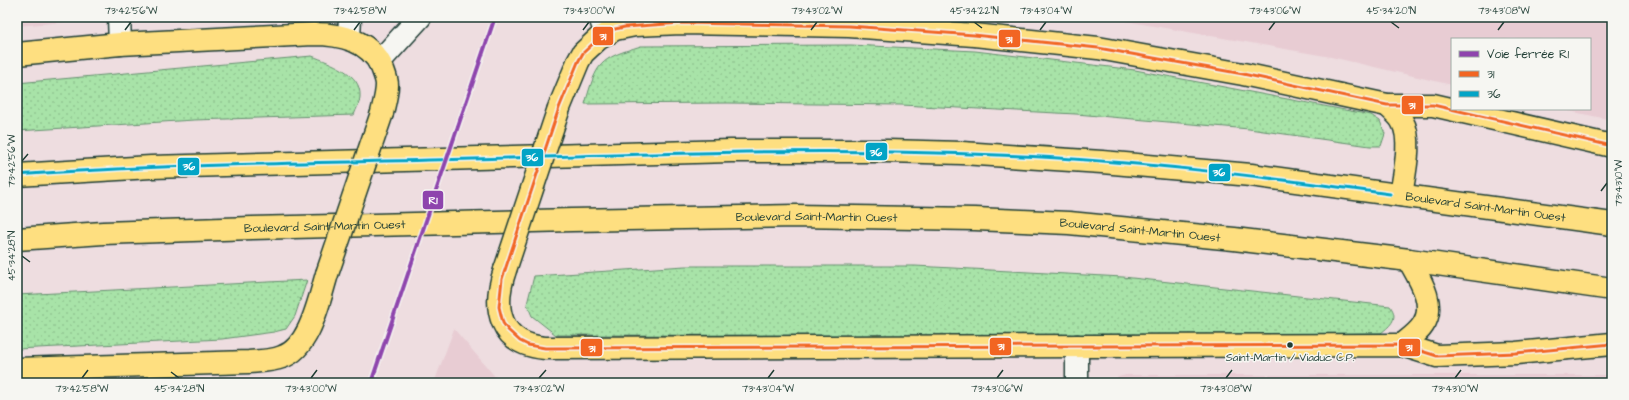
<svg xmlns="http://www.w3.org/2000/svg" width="1629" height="400" font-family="'Architects Daughter',sans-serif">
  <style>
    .built { fill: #e8ccd3 }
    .grass { fill: url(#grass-dots); stroke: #64906e }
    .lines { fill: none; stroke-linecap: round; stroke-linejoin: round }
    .minor-casing { stroke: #1f3d34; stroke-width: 25 }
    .major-casing { stroke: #1f3d34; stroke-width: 25 }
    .minor { stroke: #f6f6f2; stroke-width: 22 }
    .major { stroke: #fedf80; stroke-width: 22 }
    .major-bridge-casing { stroke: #1f3d34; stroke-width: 25; stroke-linecap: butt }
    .major-bridge { stroke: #fedf80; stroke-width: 22 }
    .bus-1-casing { stroke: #f6f6f2; stroke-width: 6 }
    .bus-2-casing { stroke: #f6f6f2; stroke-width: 6 }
    .bus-1 { stroke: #f26522; stroke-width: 3 }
    .bus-2 { stroke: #02a4c6; stroke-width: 3 }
    .rail-1-casing { stroke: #f6f6f2; stroke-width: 7 }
    .rail-1 { stroke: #8e44ad; stroke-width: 4 }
    .ticks { fill: none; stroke: #1f3d34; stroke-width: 1.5 }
    .bus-dot { fill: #1f3d34; stroke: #f6f6f2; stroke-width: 1.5 }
    .labels { text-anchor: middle; stroke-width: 3; stroke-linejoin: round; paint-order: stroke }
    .bus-label { font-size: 11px; fill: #1f3d34; stroke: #f6f6f2 }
    .street-label { font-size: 12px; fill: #1f3d34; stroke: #f6f6f2 }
    .line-badge { stroke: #f6f6f2; stroke-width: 1.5 }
    .badge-label { font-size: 11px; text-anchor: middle; font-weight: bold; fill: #fff }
    .neatline { fill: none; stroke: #1f3d34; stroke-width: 1.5 }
    .ticks-label { font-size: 10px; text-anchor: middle; fill: #1f3d34 }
  </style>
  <defs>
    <pattern id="grass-dots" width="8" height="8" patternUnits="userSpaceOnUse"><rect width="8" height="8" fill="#a8e3a8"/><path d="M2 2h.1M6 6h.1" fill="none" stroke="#90c491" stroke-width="1.8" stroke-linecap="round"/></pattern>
  </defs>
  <rect width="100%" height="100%" fill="#eedde0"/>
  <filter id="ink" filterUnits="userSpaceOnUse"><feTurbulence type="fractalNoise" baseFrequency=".025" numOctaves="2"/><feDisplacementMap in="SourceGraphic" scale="8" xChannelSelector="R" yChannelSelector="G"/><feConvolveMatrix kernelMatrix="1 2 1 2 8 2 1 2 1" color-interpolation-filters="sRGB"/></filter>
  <g filter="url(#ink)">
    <g class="built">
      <path d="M17,17H125L17,26Z"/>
      <path d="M1102,17H1612V120L1559,109H1590V39H1452V85L1331,57Z"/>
      <path d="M454,329L498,380L646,383H434Z"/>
      <path d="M1126,375H1612V383H1112L1118,377Z"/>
    </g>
    <g class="grass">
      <path d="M851,45L975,51L1135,70L1371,115L1380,121L1385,134L1381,146H1370L1249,129L1076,114L901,105L728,103L585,104C597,62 599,59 641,46Z"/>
      <path d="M312,56C330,63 362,73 360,97C360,103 356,109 354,115L194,120L17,131V83Z"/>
      <path d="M685,266H915L1123,277L1390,306C1399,318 1391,325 1381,333L1114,336L556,335L532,316L527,304L534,276Z"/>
      <path d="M307,280L295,316L286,329L274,332L222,339L17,349V295Z"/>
    </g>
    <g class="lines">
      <g class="minor-casing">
        <g id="minor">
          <path d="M119,17L120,44"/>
          <path d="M600,17L606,34"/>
          <path d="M349,38L350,17"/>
          <path d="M379,62L420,17"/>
          <path d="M1077,346V383"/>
        </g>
      </g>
      <g class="major-casing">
        <g id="major">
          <path d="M17,54L120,44L313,34C341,34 369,40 382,67C384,73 387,79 387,85C387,94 384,104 382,113"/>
          <path d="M1387,105C1392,110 1399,115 1402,121C1413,139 1404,175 1401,195"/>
          <path d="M559,108L578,62L583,53L598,39L615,29L635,25L681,23L849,26L974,35L1098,48L1243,74L1387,105H1433L1612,146"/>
          <path id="s1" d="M17,175L151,167L731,151H887L962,153L1102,162L1251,175L1612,224"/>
          <path id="s2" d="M17,239L103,233L252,228L572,220L796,216L975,219L1069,223L1234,239L1409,260L1612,289"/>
          <path d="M505,270C492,308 499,344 545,348L1402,345L1437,356L1516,353L1612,344"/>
          <path d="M1402,345C1409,339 1418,333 1423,325C1437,305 1419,278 1409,260"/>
          <path d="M17,369L249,362C260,361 272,361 282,357C310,348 319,300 327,274"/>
        </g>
      </g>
      <use href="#minor" class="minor"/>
      <use href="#major" class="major"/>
      <g class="major-bridge-casing">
        <g id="major-bridge">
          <path d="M505,270L559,108"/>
          <path d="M327,274L382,113"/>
        </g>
      </g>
      <use href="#major-bridge" class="major-bridge"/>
      <g class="bus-1-casing">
        <path id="bus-1" d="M1612,146L1433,105H1387L1243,74L1098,48L974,35L849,26L681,23L625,27L615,29L598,39L583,53L578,62L559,108L502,279L499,307L503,323L508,330L520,341L528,345L545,348L1402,345L1437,356L1516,353L1612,344"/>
      </g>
      <g class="bus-2-casing">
        <path id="bus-2" d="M17,175C169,164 321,163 473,159C648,154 823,147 998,155C1129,160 1260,176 1390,194"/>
      </g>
      <use href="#bus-1" class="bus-1"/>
      <use href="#bus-2" class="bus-2"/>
      <g class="rail-1-casing">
        <path id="rail-1" d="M371,383L495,17"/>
      </g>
      <use href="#rail-1" class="rail-1"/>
    </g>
  </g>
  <path class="ticks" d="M974,22L982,28M1391,22L1399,28M125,30L131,22M354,30L360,22M583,30L589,22M811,30L817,22M1040,30L1046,22M1269,30L1275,22M1498,30L1504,22M22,161L28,154M1601,191L1607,183M22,256L30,262M171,372L179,378M82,378L88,370M311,378L317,370M539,378L546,370M768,378L774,370M997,378L1003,370M1226,378L1232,370M1455,378L1461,370"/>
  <circle class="bus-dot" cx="1290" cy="345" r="3.5"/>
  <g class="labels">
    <g class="bus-label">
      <text x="1290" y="361">Saint-Martin / Viaduc C.P.</text>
    </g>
    <g class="street-label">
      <text dy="4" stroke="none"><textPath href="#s1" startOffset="1472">Boulevard Saint-Martin Ouest</textPath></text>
      <text dy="4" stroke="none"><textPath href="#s2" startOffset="800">Boulevard Saint-Martin Ouest</textPath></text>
      <text dy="4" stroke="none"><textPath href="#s2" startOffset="308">Boulevard Saint-Martin Ouest</textPath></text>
      <text dy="4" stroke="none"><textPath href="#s2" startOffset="1124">Boulevard Saint-Martin Ouest</textPath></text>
    </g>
  </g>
  <g class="line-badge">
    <rect x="592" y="26" width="22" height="20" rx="4" fill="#f26522"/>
    <rect x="998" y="29" width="23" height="19" rx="4" fill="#f26522"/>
    <rect x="1401" y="95" width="23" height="20" rx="4" fill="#f26522"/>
    <rect x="865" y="142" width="23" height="19" rx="4" fill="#02a4c6"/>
    <rect x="521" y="148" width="23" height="19" rx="4" fill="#02a4c6"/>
    <rect x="177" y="157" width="23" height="19" rx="4" fill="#02a4c6"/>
    <rect x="1208" y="163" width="23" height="19" rx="4" fill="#02a4c6"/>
    <rect x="422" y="190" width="22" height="20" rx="4" fill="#8e44ad"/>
    <rect x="989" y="337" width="23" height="19" rx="4" fill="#f26522"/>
    <rect x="1398" y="338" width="23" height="19" rx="4" fill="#f26522"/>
    <rect x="580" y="338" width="23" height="19" rx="4" fill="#f26522"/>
  </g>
  <g class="badge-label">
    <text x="603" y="40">31</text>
    <text x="1009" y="43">31</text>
    <text x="1412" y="109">31</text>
    <text x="876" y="156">36</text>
    <text x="532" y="161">36</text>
    <text x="189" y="170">36</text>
    <text x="1219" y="176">36</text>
    <text x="433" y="204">R1</text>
    <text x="1001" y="350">31</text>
    <text x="1409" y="351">31</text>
    <text x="592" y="352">31</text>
  </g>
  <rect width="1629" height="400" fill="none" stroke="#f6f6f2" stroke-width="44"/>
  <rect x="1451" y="38" width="140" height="72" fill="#f6f6f2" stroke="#a0aca6"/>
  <rect x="1459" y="51" width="20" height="6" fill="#8e44ad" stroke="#a0aca6"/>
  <text x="1487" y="58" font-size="12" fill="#1f3d34">Voie ferrée R1</text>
  <rect x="1459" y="71" width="20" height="6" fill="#f26522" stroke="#a0aca6"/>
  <text x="1487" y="78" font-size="12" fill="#1f3d34">31</text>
  <rect x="1459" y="91" width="20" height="6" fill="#02a4c6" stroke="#a0aca6"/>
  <text x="1487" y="98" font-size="12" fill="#1f3d34">36</text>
  <rect x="22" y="22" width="1585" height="356" class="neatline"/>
  <g class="ticks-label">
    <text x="131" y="14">73°42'56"W</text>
    <text x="360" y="14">73°42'58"W</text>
    <text x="589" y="14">73°43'00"W</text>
    <text x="817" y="14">73°43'02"W</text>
    <text x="974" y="14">45°34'22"N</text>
    <text x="1046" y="14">73°43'04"W</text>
    <text x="1275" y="14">73°43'06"W</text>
    <text x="1391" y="14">45°34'20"N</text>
    <text x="1504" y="14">73°43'08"W</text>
    <text transform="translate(11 161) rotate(-90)" y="4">73°42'56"W</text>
    <text transform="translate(1618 183) rotate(-90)" y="4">73°43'10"W</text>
    <text transform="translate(11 256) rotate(-90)" y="4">45°34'28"N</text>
    <text x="82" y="392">73°42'58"W</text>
    <text x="179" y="392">45°34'28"N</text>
    <text x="311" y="392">73°43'00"W</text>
    <text x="539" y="392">73°43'02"W</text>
    <text x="768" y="392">73°43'04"W</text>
    <text x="997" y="392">73°43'06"W</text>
    <text x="1226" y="392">73°43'08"W</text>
    <text x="1455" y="392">73°43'10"W</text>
  </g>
</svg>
